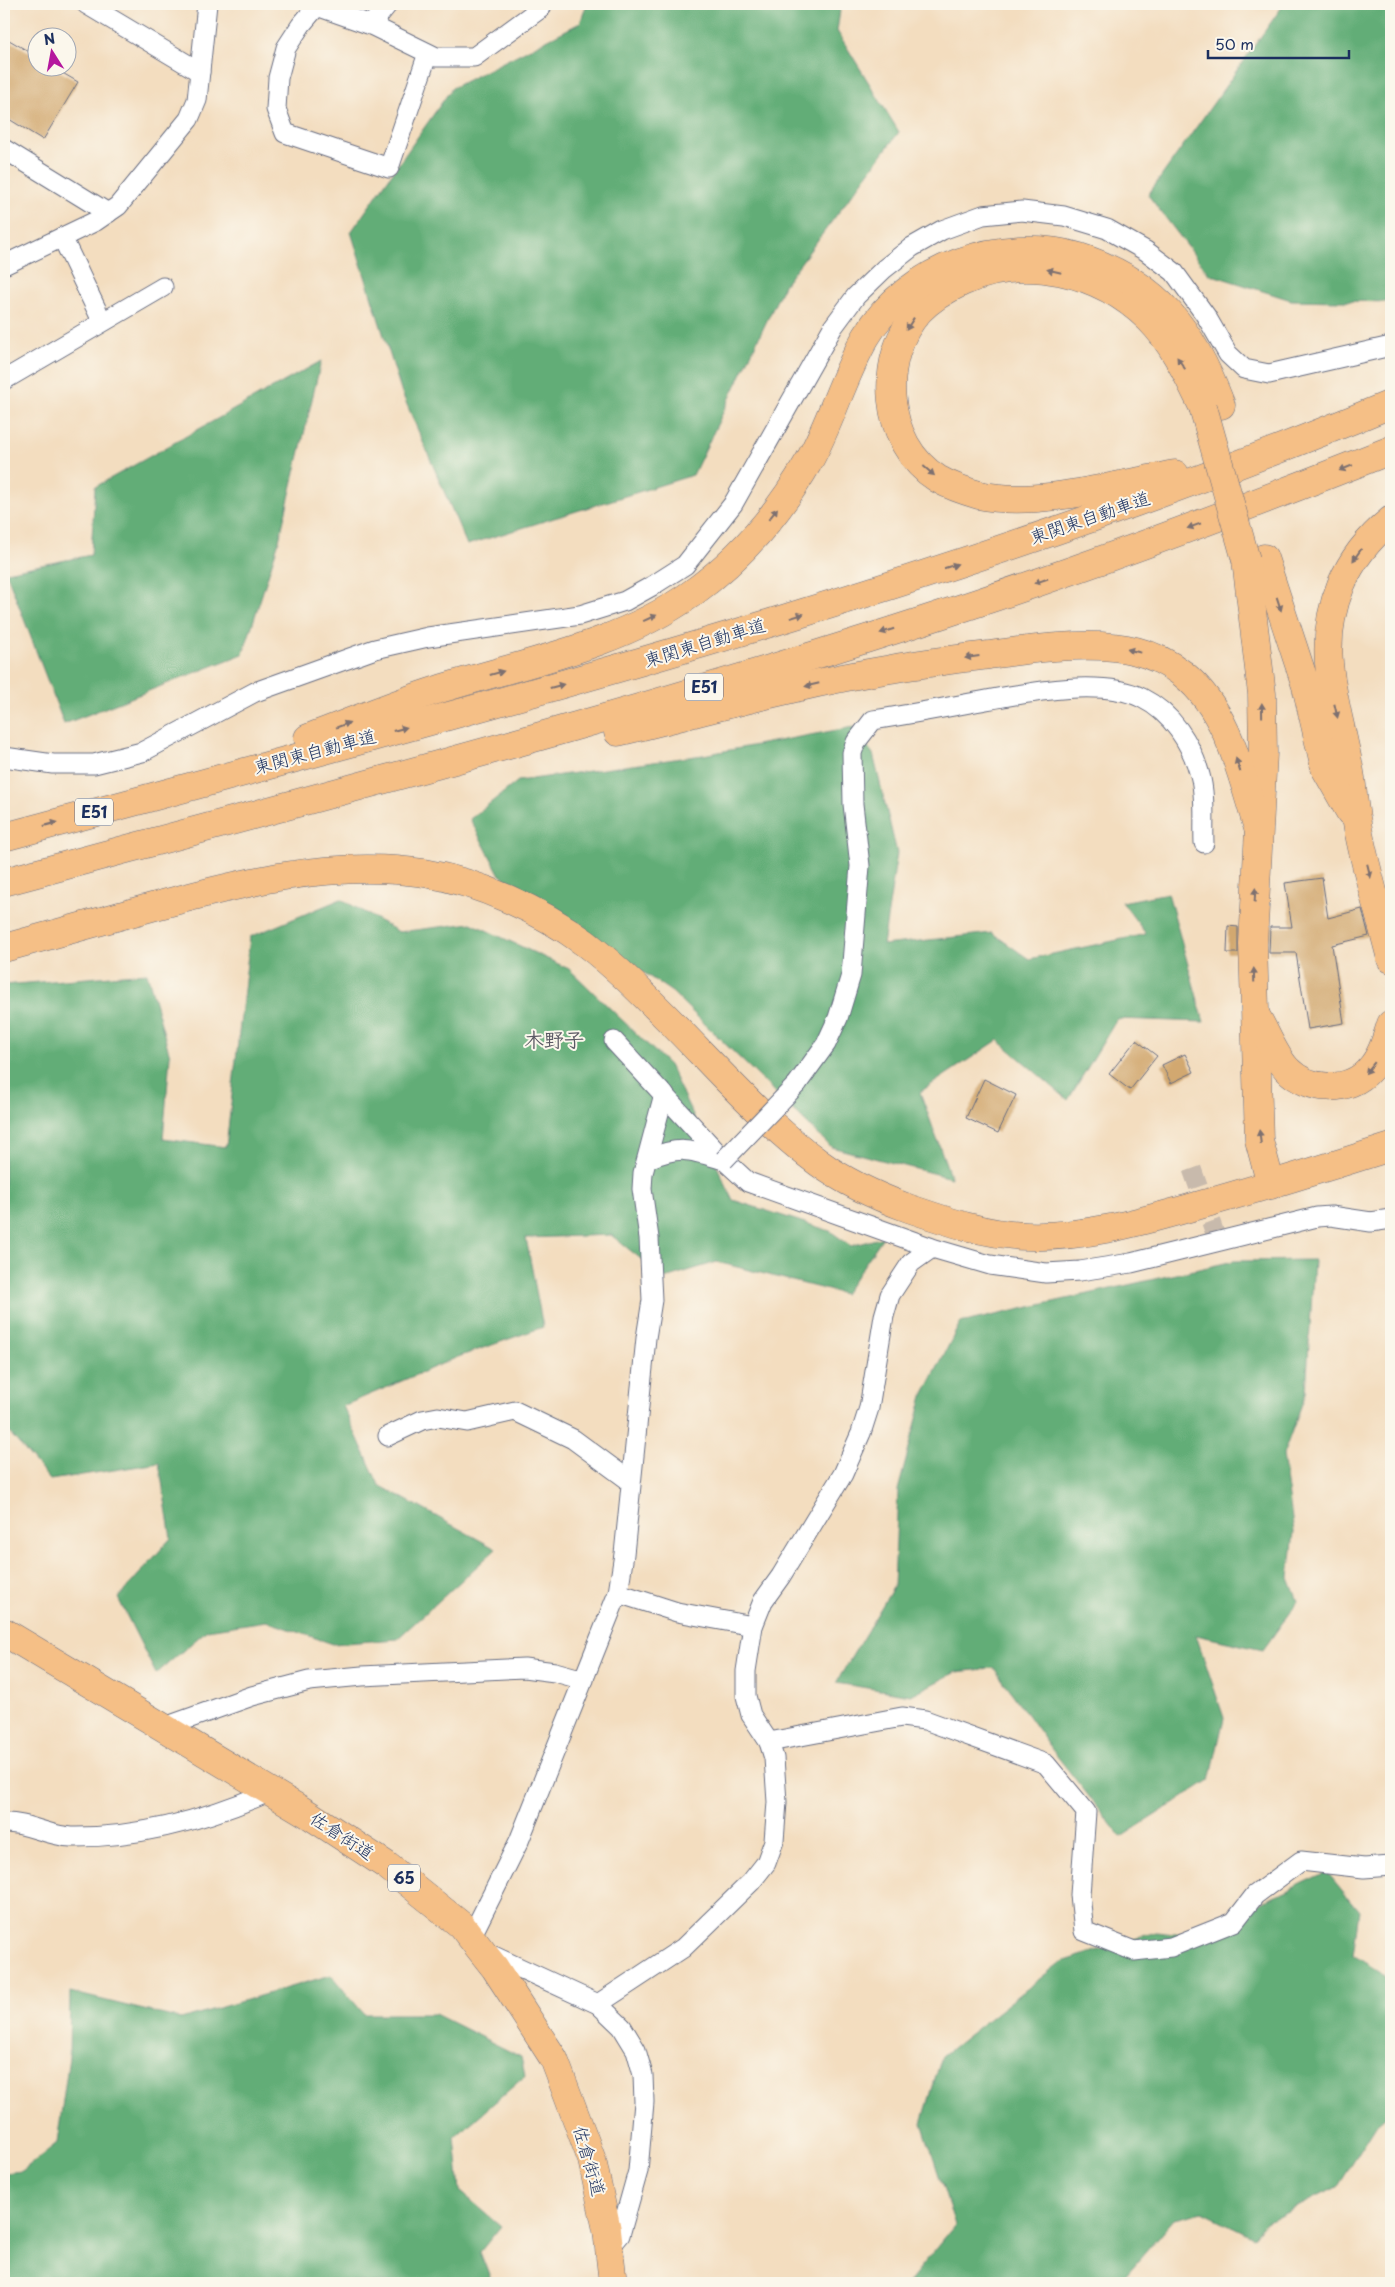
<svg xmlns="http://www.w3.org/2000/svg" width="1395" height="2287" font-family="'Playpen Sans','Klee One',sans-serif">
  <style>
    .forest { fill: #62ad77; stroke: #3e6e6a }
    .building { fill: #d2a86f }
    .lines { fill: none; stroke-linecap: round; stroke-linejoin: round }
    .minor-tunnel { stroke: #c8baac; stroke-width: 19; stroke-dasharray: 19 9; stroke-linecap: butt }
    .minor-casing { stroke: #676c80; stroke-width: 21 }
    .primary-casing { stroke: #676c80; stroke-width: 29 }
    .motorway-casing { stroke: #676c80; stroke-width: 29 }
    .minor { stroke: #fff; stroke-width: 19 }
    .primary { stroke: #f5bf86; stroke-width: 28 }
    .motorway { stroke: #f5bf86; stroke-width: 28 }
    .minor-bridge-casing { stroke: #676c80; stroke-width: 21; stroke-linecap: butt }
    .motorway-bridge-casing { stroke: #676c80; stroke-width: 29; stroke-linecap: butt }
    .minor-bridge { stroke: #fff; stroke-width: 19 }
    .motorway-bridge { stroke: #f5bf86; stroke-width: 28 }
    .oneway { fill: #7d7070 }
    .labels { text-anchor: middle; stroke-width: 4; stroke-linejoin: round; paint-order: stroke }
    .shield { fill: #fbf7ec; stroke: #5e6b89; stroke-width: 1 }
    .shield-label { font-size: 16px; font-weight: bold; fill: #1b2f5e }
    .street-label { font-size: 18px; fill: #1b2f5e; stroke: #fbf7ec }
    .quarter-label { font-size: 20px; font-weight: bold; fill: #5b5964; stroke: #fbf7ec }
  </style>
  <rect width="100%" height="100%" fill="#fbf7ec"/>
  <filter id="ink" filterUnits="userSpaceOnUse"><feTurbulence type="fractalNoise" baseFrequency=".02" numOctaves="2"/><feDisplacementMap in="SourceGraphic" scale="10" xChannelSelector="R" yChannelSelector="G"/><feConvolveMatrix kernelMatrix="1 2 1 2 8 2 1 2 1" color-interpolation-filters="sRGB"/></filter>
  <filter id="wash" filterUnits="userSpaceOnUse"><feTurbulence type="fractalNoise" baseFrequency=".0096" numOctaves="4" result="noise"/><feDisplacementMap in="SourceGraphic" scale="20" xChannelSelector="R" yChannelSelector="G"/><feGaussianBlur stdDeviation="1.12" result="paint"/><feColorMatrix in="noise" values="0 0 0 0 0 0 0 0 0 0 0 0 0 0 0 0 0 1.4 0 .05"/><feComposite in="paint" operator="in"/></filter>
  <g filter="url(#wash)">
    <rect width="100%" height="100%" fill="#f3ddbf"/>
    <g class="forest">
      <path d="M587,4H841L837,31L899,132L784,285L693,475L467,545L402,393L351,232L452,88L580,23Z"/>
      <path d="M1284,4H1391V302L1291,300L1209,274L1148,195Z"/>
      <path d="M321,361L279,541L243,654L64,724L6,572L91,555L95,487Z"/>
      <path d="M853,727L873,754L897,853L883,945L992,933L1029,959L1146,934L1122,902L1168,893L1204,1022L1117,1019L1068,1100L998,1040L920,1092L951,1178L831,1147L672,992L500,875L470,819L518,781L703,755Z"/>
      <path d="M341,899L399,932L471,923L569,969L669,1065L733,1200L830,1231L851,1246L883,1237L844,1294L717,1262L665,1278L611,1235L526,1238L543,1327L458,1357L343,1406L379,1485L496,1549L397,1639L333,1644L266,1621L207,1630L156,1674L118,1598L171,1538L159,1463L50,1480L4,1426V985L147,973L170,1056L163,1139L226,1147L250,937Z"/>
      <path d="M1314,1260L1306,1393L1283,1455L1294,1532L1289,1578L1298,1601L1263,1650L1196,1635L1224,1718L1210,1780L1121,1837L1053,1751L994,1668L956,1672L911,1695L836,1683L894,1586L898,1490L923,1396L960,1323L1234,1261Z"/>
      <path d="M1327,1872L1359,1911L1353,1955L1380,1972L1391,1986V2111L1378,2122L1337,2187L1266,2223L1254,2237L1203,2212L1174,2219L1119,2283H908L955,2225L922,2123L942,2056L1061,1962L1156,1932L1212,1938L1259,1904Z"/>
      <path d="M331,1975L364,2014H435L521,2057L525,2076L455,2137L460,2191L501,2226L480,2252L492,2283H4V2173L22,2171L57,2143L69,2057L70,1992L181,2019Z"/>
    </g>
    <g id="blocks">
      <g class="building">
        <path d="M4,37L38,57V68H54L78,82L43,140L4,116Z"/>
        <path d="M1322,878L1328,918L1362,909L1369,936L1332,945L1344,1023L1308,1029L1296,953H1269L1270,927H1292L1285,883Z"/>
        <path d="M1228,926L1238,927V953H1227Z"/>
        <path d="M1136,1040L1157,1056L1130,1090L1109,1074Z"/>
        <path d="M1185,1054L1194,1072L1171,1083L1162,1065Z"/>
        <path d="M984,1079L1016,1095L998,1133L966,1118Z"/>
      </g>
    </g>
  </g>
  <g filter="url(#ink)">
    <use href="#blocks" fill-opacity="0" stroke="#676c80" stroke-width="1"/>
    <g class="lines">
      <path class="minor-tunnel" d="M1192,1169L1218,1242"/>
      <g class="minor-casing">
        <g id="minor">
          <path d="M86,4L200,72"/>
          <path d="M371,25L388,4"/>
          <path d="M428,53L389,168L285,133L276,109L278,78L286,48L301,25L317,6L371,25L428,53L436,57H474L541,8L542,4"/>
          <path d="M4,149L108,213"/>
          <path d="M62,237L102,321"/>
          <path d="M4,265L96,221L118,206L189,119L197,100L207,4"/>
          <path d="M4,380L163,287"/>
          <path d="M4,757L53,764H94L142,752L255,692L375,649L428,637L580,615L625,601L652,586L685,565L733,504L833,327L856,296L884,269L912,247L942,230L983,215L1022,211L1064,216L1107,229L1146,251L1174,272L1206,316L1228,354L1244,369L1269,374L1391,346"/>
          <path d="M614,1041L724,1160L748,1182L932,1248L990,1265L1046,1273L1080,1271L1131,1263L1317,1217L1331,1216L1371,1222L1391,1219"/>
          <path d="M797,1084L826,1044L838,1018L851,975L860,866L853,804L852,753L856,742L873,720C905,715 938,709 970,703C1016,695 1099,676 1142,698C1172,713 1191,743 1200,775C1206,796 1203,821 1204,843"/>
          <path d="M648,1159C681,1145 691,1150 724,1160"/>
          <path d="M388,1436L422,1420L438,1417L467,1422L515,1411L573,1439L630,1481"/>
          <path d="M618,1593L677,1612L753,1626"/>
          <path d="M165,1727L252,1696L309,1681L362,1676L524,1668L555,1672L584,1680"/>
          <path d="M769,1742L902,1717L925,1720L1046,1764L1086,1812L1080,1895L1084,1931L1134,1951L1171,1947L1234,1922L1255,1895L1301,1861L1364,1868L1391,1866"/>
          <path d="M4,1823C26,1822 48,1836 71,1837C140,1838 208,1819 271,1791"/>
          <path d="M471,1937L519,1841L618,1593L624,1554L646,1338L652,1300L649,1238L642,1189L643,1173L664,1094"/>
          <path d="M485,1952L598,2004L622,2027L636,2050L643,2075L644,2102L638,2171L620,2235L609,2248"/>
          <path d="M598,2004L683,1948L751,1882L766,1863L774,1841L777,1802L774,1758L769,1742L751,1715L746,1696V1671L753,1626L763,1601L781,1576L843,1474L861,1433L869,1408L884,1316L890,1295L911,1263L932,1248"/>
        </g>
      </g>
      <g class="primary-casing">
        <path id="primary" d="M4,1632L308,1814L386,1865L461,1925L495,1968L554,2059L592,2160L607,2230L613,2283"/>
      </g>
      <g class="motorway-casing">
        <g id="motorway">
          <path d="M1175,474C1118,484 1036,508 979,495C965,491 950,486 938,479C882,444 877,357 919,311C931,298 947,289 962,282C1025,253 1100,271 1149,319C1174,344 1188,376 1203,407"/>
          <path d="M1391,520C1369,538 1352,559 1341,585C1314,651 1337,702 1349,767C1353,785 1353,804 1357,823C1365,869 1380,914 1391,959"/>
          <path d="M1264,558L1306,686L1325,768L1350,812"/>
          <path d="M1246,560L1262,694L1263,753L1253,944L1259,1140L1271,1185"/>
          <path d="M618,732C709,710 799,684 891,669C923,663 956,659 989,655C1030,649 1095,640 1136,651C1152,655 1170,664 1183,674C1229,711 1241,775 1258,828"/>
          <path d="M308,738C351,722 393,704 437,690C522,663 617,647 691,594C740,559 779,513 809,461C831,422 843,376 866,337C907,267 1003,234 1079,257C1158,282 1193,331 1221,405"/>
          <path d="M4,837C472,710 943,590 1391,404"/>
          <path d="M4,882C331,794 659,709 980,602C1119,556 1255,504 1391,450"/>
          <path d="M4,948C53,934 103,921 152,907C240,883 331,859 424,873C478,882 541,910 585,943C613,964 639,990 664,1015C714,1065 762,1121 819,1163C845,1182 878,1197 908,1208C946,1221 987,1235 1027,1236C1087,1238 1143,1221 1200,1205C1264,1187 1328,1167 1391,1147"/>
          <path d="M1258,1019C1267,1035 1275,1056 1287,1069C1308,1091 1349,1094 1370,1069C1381,1057 1386,1040 1391,1024"/>
        </g>
      </g>
      <use href="#minor" class="minor"/>
      <use href="#primary" class="primary"/>
      <use href="#motorway" class="motorway"/>
      <g class="minor-bridge-casing">
        <path id="minor-bridge" d="M724,1160L797,1084"/>
      </g>
      <g class="motorway-bridge-casing">
        <path id="motorway-bridge" d="M1203,407L1246,560"/>
      </g>
      <use href="#minor-bridge" class="minor-bridge"/>
      <use href="#motorway-bridge" class="motorway-bridge"/>
    </g>
    <defs><path id="oneway-solid" d="M-6-.8H1V-3.2L6.5 0L1 3.2V.8H-6Z" transform="scale(1.25)"/></defs>
    <g class="oneway">
      <use href="#oneway-solid" transform="translate(1054 271) rotate(-167)"/>
      <use href="#oneway-solid" transform="translate(910 324) rotate(122)"/>
      <use href="#oneway-solid" transform="translate(1181 363) rotate(-124)"/>
      <use href="#oneway-solid" transform="translate(1346 468) rotate(158)"/>
      <use href="#oneway-solid" transform="translate(929 471) rotate(41)"/>
      <use href="#oneway-solid" transform="translate(773 514) rotate(-52)"/>
      <use href="#oneway-solid" transform="translate(1194 526) rotate(160)"/>
      <use href="#oneway-solid" transform="translate(1357 555) rotate(125)"/>
      <use href="#oneway-solid" transform="translate(951 566) rotate(-18)"/>
      <use href="#oneway-solid" transform="translate(1041 581) rotate(161)"/>
      <use href="#oneway-solid" transform="translate(1279 604) rotate(72)"/>
      <use href="#oneway-solid" transform="translate(797 616) rotate(-17)"/>
      <use href="#oneway-solid" transform="translate(650 618) rotate(-24)"/>
      <use href="#oneway-solid" transform="translate(887 631) rotate(163)"/>
      <use href="#oneway-solid" transform="translate(1134 651) rotate(-166)"/>
      <use href="#oneway-solid" transform="translate(972 657) rotate(172)"/>
      <use href="#oneway-solid" transform="translate(497 673) rotate(-16)"/>
      <use href="#oneway-solid" transform="translate(812 685) rotate(167)"/>
      <use href="#oneway-solid" transform="translate(557 686) rotate(-15)"/>
      <use href="#oneway-solid" transform="translate(1262 710) rotate(-91)"/>
      <use href="#oneway-solid" transform="translate(1336 711) rotate(77)"/>
      <use href="#oneway-solid" transform="translate(343 725) rotate(-21)"/>
      <use href="#oneway-solid" transform="translate(400 729) rotate(-15)"/>
      <use href="#oneway-solid" transform="translate(1238 765) rotate(-108)"/>
      <use href="#oneway-solid" transform="translate(51 824) rotate(-15)"/>
      <use href="#oneway-solid" transform="translate(1369 871) rotate(76)"/>
      <use href="#oneway-solid" transform="translate(1255 895) rotate(-87)"/>
      <use href="#oneway-solid" transform="translate(1254 975) rotate(-92)"/>
      <use href="#oneway-solid" transform="translate(1370 1068) rotate(129)"/>
      <use href="#oneway-solid" transform="translate(1260 1137) rotate(-97)"/>
    </g>
  </g>
  <g class="labels">
    <g class="shield">
      <rect x="685" y="673.5" width="38" height="27" rx="4"/>
      <rect x="75" y="798.5" width="38" height="27" rx="4"/>
      <rect x="388" y="1864.5" width="32" height="27" rx="4"/>
    </g>
    <g class="shield-label">
      <text x="704" y="693">E51</text>
      <text x="94" y="818">E51</text>
      <text x="404" y="1884">65</text>
    </g>
    <g class="street-label">
      <text transform="translate(1090 518) rotate(-19)" y="6">東関東自動車道</text>
      <text transform="translate(705 643) rotate(-17)" y="6">東関東自動車道</text>
      <text transform="translate(315 752) rotate(-15)" y="6">東関東自動車道</text>
      <text transform="translate(342 1836) rotate(33)" y="6">佐倉街道</text>
      <text transform="translate(589 2161) rotate(74)" y="6">佐倉街道</text>
    </g>
    <g class="quarter-label">
      <text x="554" y="1047">木野子</text>
    </g>
  </g>
  <rect width="1395" height="2287" fill="none" stroke="#fbf7ec" stroke-width="20"/>
  <g transform="translate(52 52) rotate(349)"><circle r="24" fill="#fbf7ec" stroke="#a1a7b3"/>
  <path d="M0-4L9 19L0 12L-9 19Z" fill="#b5179e"/>
  <text y="-8" font-size="14" font-weight="bold" text-anchor="middle" fill="#1b2f5e">N</text>
  </g>
  <path d="M1208 50v8h141v-8" fill="none" stroke="#1b2f5e" stroke-width="2.5"/>
  <text x="1215" y="50" font-size="15" fill="#1b2f5e" stroke="#fbf7ec" stroke-width="4" paint-order="stroke">50 m</text>
</svg>
